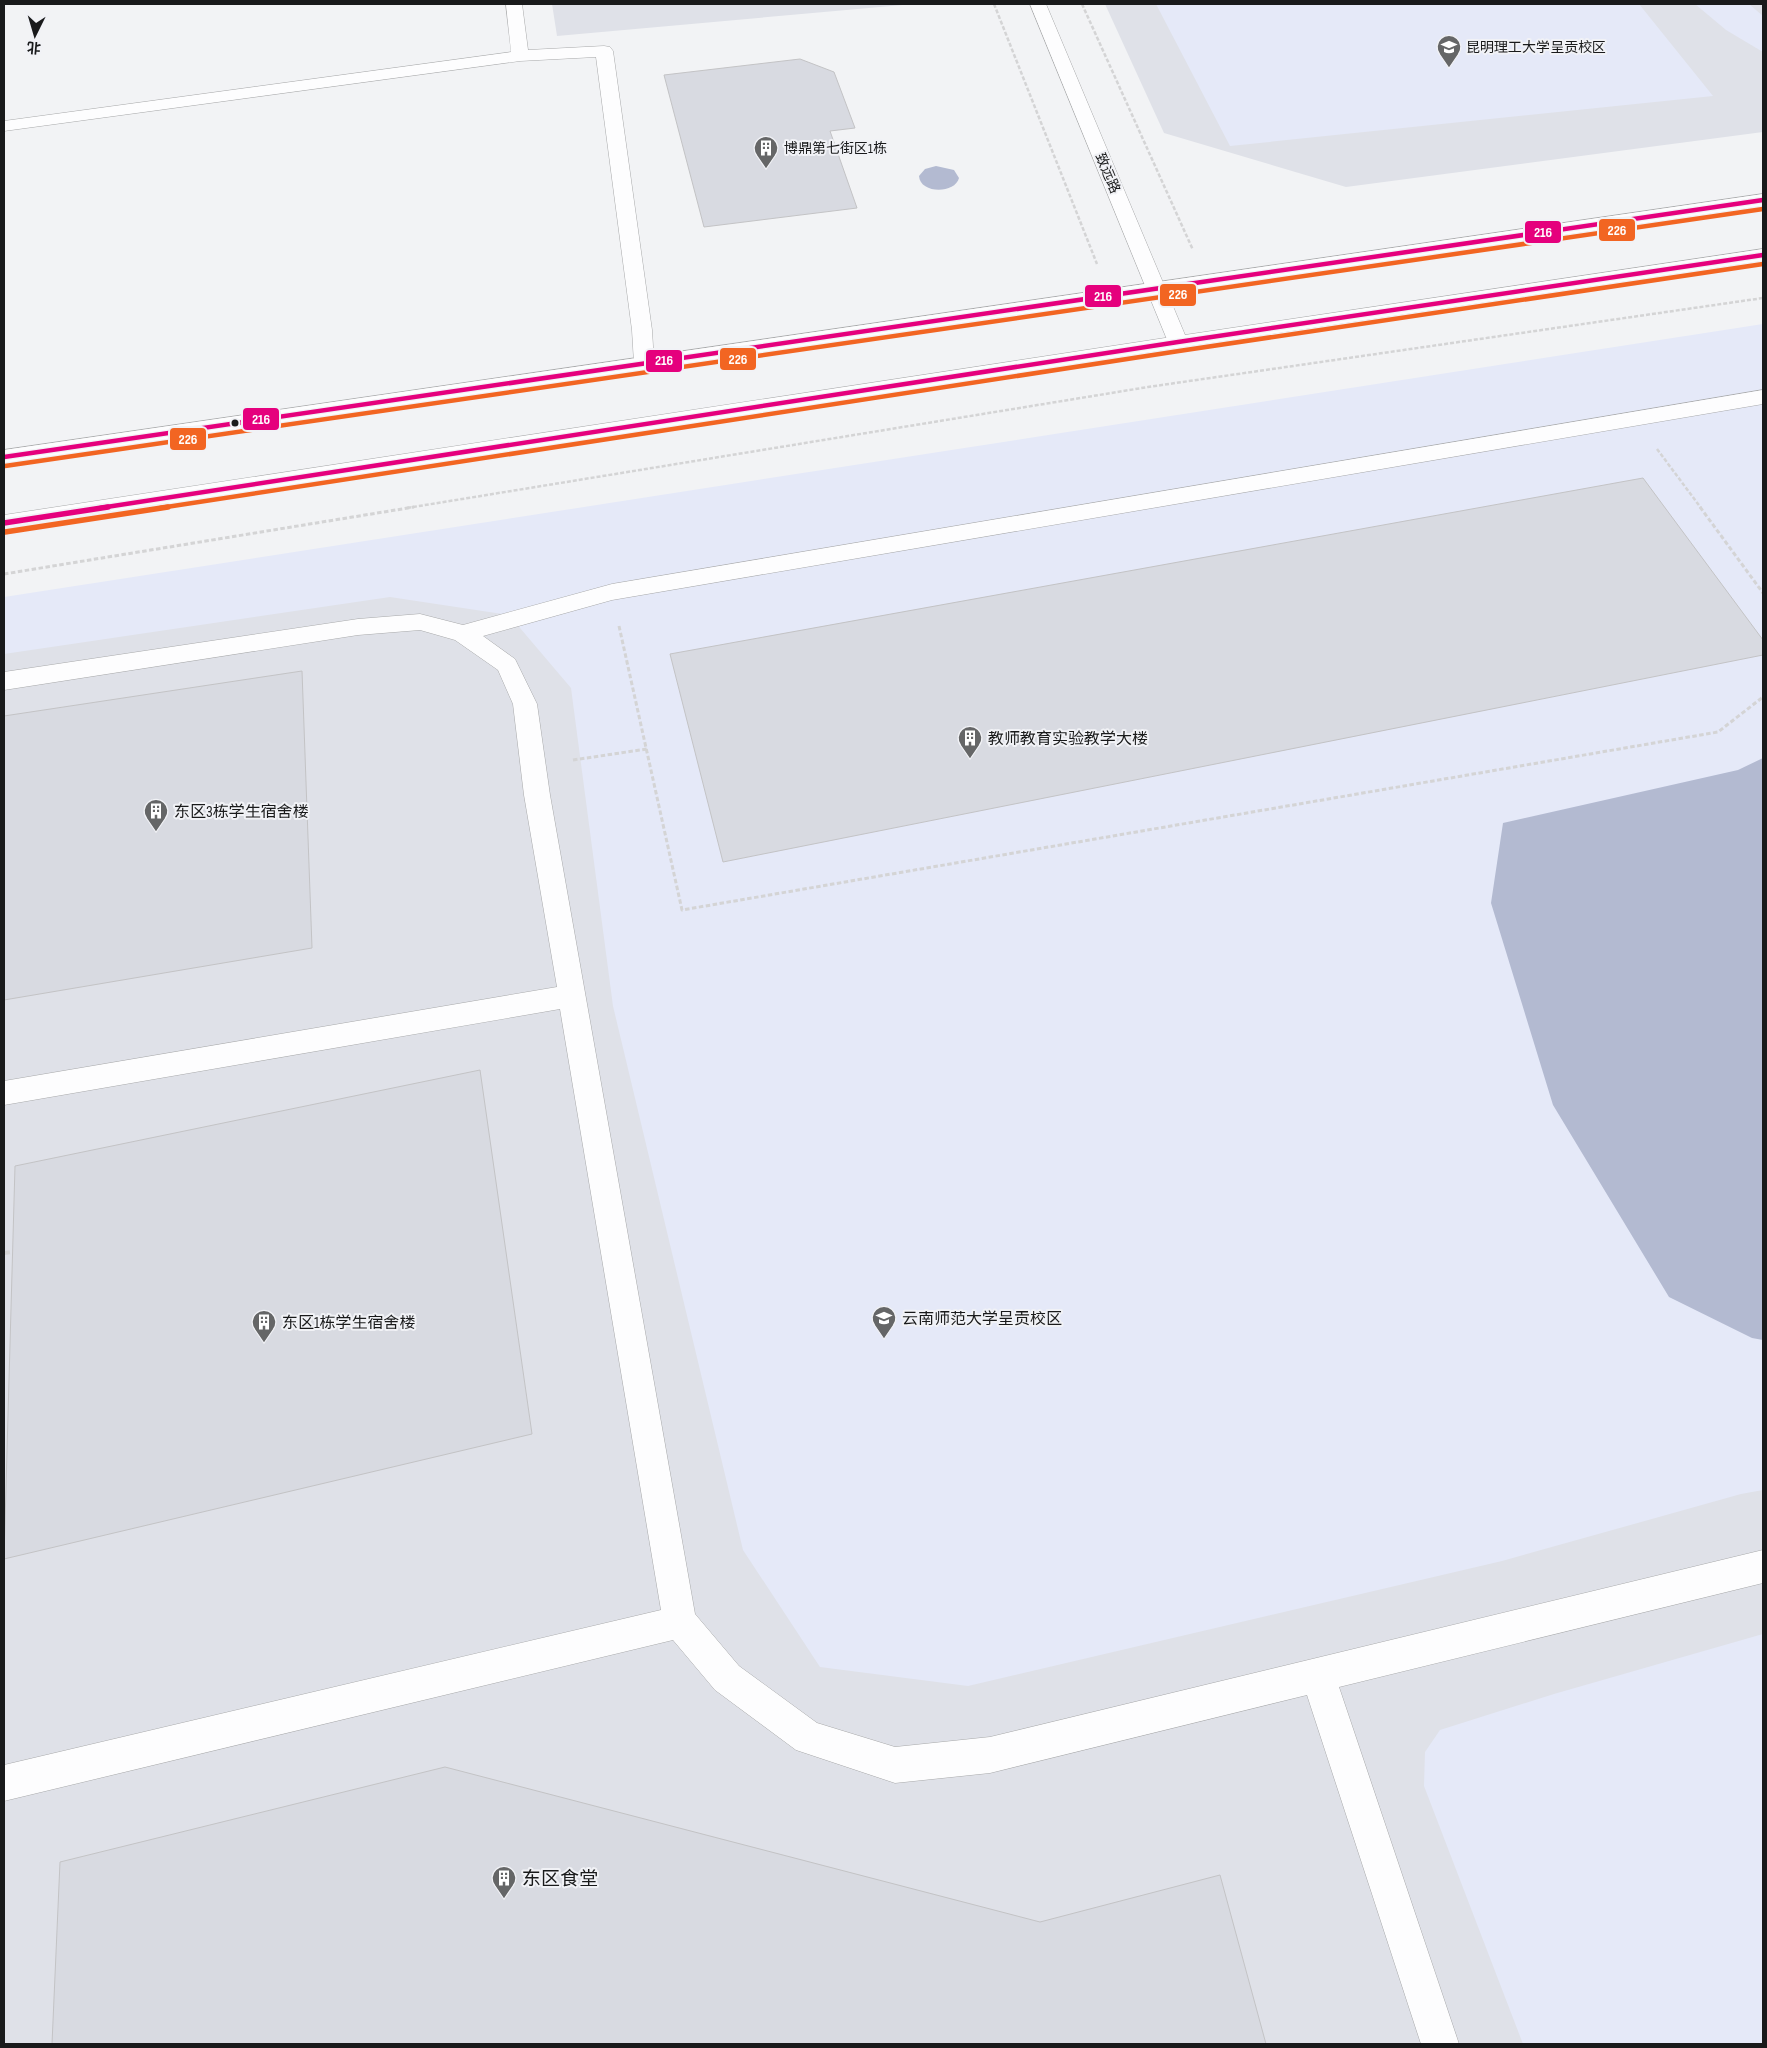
<svg xmlns="http://www.w3.org/2000/svg" width="1767" height="2048" font-family="'Sofia Sans Condensed','Noto Sans SC',sans-serif">
  <style>
    .built { fill: #dfe1e8 }
    .green { fill: #e5e9f8 }
    .water { fill: #b3bad1 }
    .building { fill: #d8dae1; stroke: #c3c3c5 }
    .lines { fill: none; stroke-linecap: round; stroke-linejoin: round }
    .minor-casing { stroke: #a8a9aa; stroke-width: 1 }
    .tertiary-casing { stroke: #a8a9aa; stroke-width: 1 }
    .secondary-casing { stroke: #a8a9aa; stroke-width: 1 }
    .path-far2 { stroke: #d4d4d5; stroke-width: 2.5; stroke-dasharray: 4 2; stroke-linecap: butt }
    .path-far1 { stroke: #d4d4d5; stroke-width: 3; stroke-dasharray: 4.5 2.5; stroke-linecap: butt }
    .path { stroke: #d4d4d5; stroke-width: 4; stroke-dasharray: 6 3; stroke-linecap: butt }
    .minor { fill: #fdfdfe; fill-rule: evenodd }
    .tertiary { fill: #fdfdfe; fill-rule: evenodd }
    .secondary { fill: #fdfdfe; fill-rule: evenodd }
    .bus-1-far1-casing { stroke: #f1f2f6; stroke-width: 7 }
    .bus-1-casing { stroke: #f1f2f6; stroke-width: 9 }
    .bus-2-far1-casing { stroke: #f1f2f6; stroke-width: 7 }
    .bus-2-casing { stroke: #f1f2f6; stroke-width: 9 }
    .bus-1-far1 { stroke: #e5007d; stroke-width: 4.5 }
    .bus-1 { stroke: #e5007d; stroke-width: 5.5 }
    .bus-2-far1 { stroke: #f26522; stroke-width: 4.5 }
    .bus-2 { stroke: #f26522; stroke-width: 5.5 }
    .bus-dot { fill: #191a1b; stroke: #f1f2f6; stroke-width: 2 }
    .labels { text-anchor: middle; stroke-width: 4; stroke-linejoin: round; paint-order: stroke }
    .far-poi-label { font-size: 14px; fill: #191a1b; stroke: #f1f2f6; text-anchor: start }
    .far-street-label { font-size: 14px; fill: #191a1b; stroke: #f1f2f6 }
    .poi-label { font-size: 16px; fill: #191a1b; stroke: #f1f2f6; text-anchor: start }
    .near-poi-label { font-size: 19px; fill: #191a1b; stroke: #f1f2f6; text-anchor: start }
    .line-badge { stroke: #f1f2f6; stroke-width: 2 }
    .badge-label { font-size: 14px; text-anchor: middle; font-weight: bold; fill: #fff }
  </style>
  <rect width="100%" height="100%" fill="#f2f3f5"/>
  <g class="built">
    <path d="M552,4H914L557,36Z"/>
    <path d="M1105,4H1763V132L1346,187L1164,133Z"/>
    <path d="M1763,349V2044H4V633Z"/>
  </g>
  <g class="green">
    <path d="M1156,4H1639L1713,96L1230,146Z"/>
    <path d="M1695,4H1749L1763,16V52L1726,30Z"/>
    <path d="M1763,324V1490L1741,1494L1502,1561L968,1686L820,1667L743,1550L613,1006L571,688L509,615L390,597L4,654V597Z"/>
    <path d="M1763,1634V2044H1523L1424,1786L1425,1752L1440,1730L1554,1694Z"/>
  </g>
  <g class="water">
    <path d="M936,166L954,170L959,178C955,194 920,194 919,176L925,169Z"/>
    <path d="M1763,758V1340L1752,1338L1669,1297L1553,1105L1491,903L1503,823L1738,770Z"/>
  </g>
  <g class="building">
    <path d="M800,59L834,72L855,128L830,131L857,208L704,227L664,75Z"/>
    <path d="M1643,478L1763,640V655L723,862L670,654Z"/>
    <path d="M302,671L312,948L4,1000V716Z"/>
    <path d="M480,1070L532,1434L4,1559L15,1166Z"/>
    <path d="M445,1767L1040,1922L1220,1875L1266,2044H52L60,1862Z"/>
  </g>
  <g class="lines">
    <g class="minor-casing">
      <g id="minor">
        <path d="M506,4H522L528,50L604,46L610,47L613,51L652,330L654,363L651,368L644,370L637,368L634,363L632,330L596,57L520,61L4,131V121L511,52Z"/>
        <path d="M1763,390V404L612,600L483,636L515,659L537,704L550,795L695,1614L739,1666L817,1723L895,1747L990,1737L1763,1550V1583L1339,1687L1459,2044H1421L1307,1695L990,1773L895,1783L796,1750L715,1690L673,1640L4,1801V1765L661,1610L560,1009L4,1105V1081L557,987L524,795L513,704L498,670L455,640L420,630L358,635L4,690V672L358,619L420,614L463,625L612,584Z"/>
      </g>
    </g>
    <g class="tertiary-casing">
      <path id="tertiary" d="M1030,4H1046L1188,342L1185,347L1178,348L1171,347L1168,342Z"/>
    </g>
    <g class="secondary-casing">
      <g id="secondary">
        <path d="M1763,194V206L4,464V450Z"/>
        <path d="M1763,249V261L1178,348L4,531V515L1178,336Z"/>
      </g>
    </g>
    <g class="path-far2">
      <path d="M994,4L1097,264"/>
      <path d="M1082,4L1193,250"/>
      <path d="M1657,449L1701,508"/>
      <path d="M407,508L1148,387L1763,298"/>
    </g>
    <g class="path-far1">
      <path d="M1700,507L1763,593"/>
      <path d="M4,574L414,507"/>
      <path d="M619,626L682,910L1718,732L1763,697"/>
      <path d="M573,760L647,749"/>
    </g>
    <path class="path" d="M4,1253L12,1252"/>
    <use href="#minor" class="minor"/>
    <use href="#tertiary" class="tertiary"/>
    <use href="#secondary" class="secondary"/>
    <g class="bus-1-far1-casing">
      <g id="bus-1-far1">
        <path d="M4,457L1763,200"/>
        <path d="M100,508L1178,342L1763,255"/>
      </g>
    </g>
    <g class="bus-1-casing">
      <path id="bus-1" d="M4,523L108,507"/>
    </g>
    <g class="bus-2-far1-casing">
      <g id="bus-2-far1">
        <path d="M5,466L1763,209"/>
        <path d="M160,508L1179,351L1763,264"/>
      </g>
    </g>
    <g class="bus-2-casing">
      <path id="bus-2" d="M5,532L168,507"/>
    </g>
    <use href="#bus-1-far1" class="bus-1-far1"/>
    <use href="#bus-1" class="bus-1"/>
    <use href="#bus-2-far1" class="bus-2-far1"/>
    <use href="#bus-2" class="bus-2"/>
  </g>
  <defs>
    <g id="university-pin" transform="scale(1.25)"><path d="M0 17L-7.5 6A9.5 9.5 0 1 1 7.5 6Z" fill="#656667" stroke="#f1f2f6"/><path d="M0-5L7-2L0 1L-7-2ZM-4 1L0 2.5L4 1V4Q0 6-4 4Z" fill="#fff"/></g>
    <g id="building-pin" transform="scale(1.25)"><path d="M0 17L-7.5 6A9.5 9.5 0 1 1 7.5 6Z" fill="#656667" stroke="#f1f2f6"/><path d="M-4-6H4V6H1V3H-1V6H-4ZM-2.5-4.3h1.7v1.8h-1.7ZM.8-4.3h1.7v1.8H.8ZM-2.5-1h1.7V.8h-1.7ZM.8-1h1.7V.8H.8Z" fill="#fff"/></g>
  </defs>
  <g fill-rule="evenodd">
    <use href="#university-pin" x="1449" y="47"/>
    <use href="#building-pin" x="766" y="148"/>
    <use href="#building-pin" x="970" y="738"/>
    <use href="#building-pin" x="156" y="811"/>
    <use href="#university-pin" x="884" y="1318"/>
    <use href="#building-pin" x="264" y="1322"/>
    <use href="#building-pin" x="504" y="1878"/>
  </g>
  <circle class="bus-dot" cx="235" cy="423" r="4.5"/>
  <g class="labels">
    <g class="far-poi-label">
      <text x="1466" y="52">昆明理工大学呈贡校区</text>
      <text x="784" y="153">博鼎第七街区1栋</text>
    </g>
    <g class="far-street-label">
      <text transform="translate(1108 173) rotate(67)" y="5">致远路</text>
    </g>
    <g class="poi-label">
      <text x="988" y="744">教师教育实验教学大楼</text>
      <text x="174" y="817">东区3栋学生宿舍楼</text>
      <text x="902" y="1324">云南师范大学呈贡校区</text>
      <text x="282" y="1328">东区1栋学生宿舍楼</text>
    </g>
    <g class="near-poi-label">
      <text x="522" y="1885">东区食堂</text>
    </g>
  </g>
  <g class="line-badge">
    <rect x="1598" y="218" width="38" height="24" rx="5" fill="#f26522"/>
    <rect x="1524" y="220" width="38" height="24" rx="5" fill="#e5007d"/>
    <rect x="1159" y="283" width="38" height="24" rx="5" fill="#f26522"/>
    <rect x="1084" y="284" width="38" height="24" rx="5" fill="#e5007d"/>
    <rect x="719" y="347" width="38" height="24" rx="5" fill="#f26522"/>
    <rect x="645" y="349" width="38" height="24" rx="5" fill="#e5007d"/>
    <rect x="242" y="407" width="38" height="24" rx="5" fill="#e5007d"/>
    <rect x="169" y="427" width="38" height="24" rx="5" fill="#f26522"/>
  </g>
  <g class="badge-label">
    <text x="1617" y="235">226</text>
    <text x="1543" y="237">216</text>
    <text x="1178" y="299">226</text>
    <text x="1103" y="301">216</text>
    <text x="738" y="364">226</text>
    <text x="664" y="365">216</text>
    <text x="261" y="424">216</text>
    <text x="188" y="444">226</text>
  </g>
  <rect width="1767" height="2048" fill="none" stroke="#191a1b" stroke-width="10"/>
  <g transform="translate(35 35) rotate(185)" stroke="#f1f2f6" stroke-width="4" paint-order="stroke">
  <path d="M0-4L9 19L0 12L-9 19Z" fill="#191a1b"/>
  <text y="-8" font-size="14" font-weight="bold" text-anchor="middle" fill="#191a1b">北</text>
  </g>
</svg>
